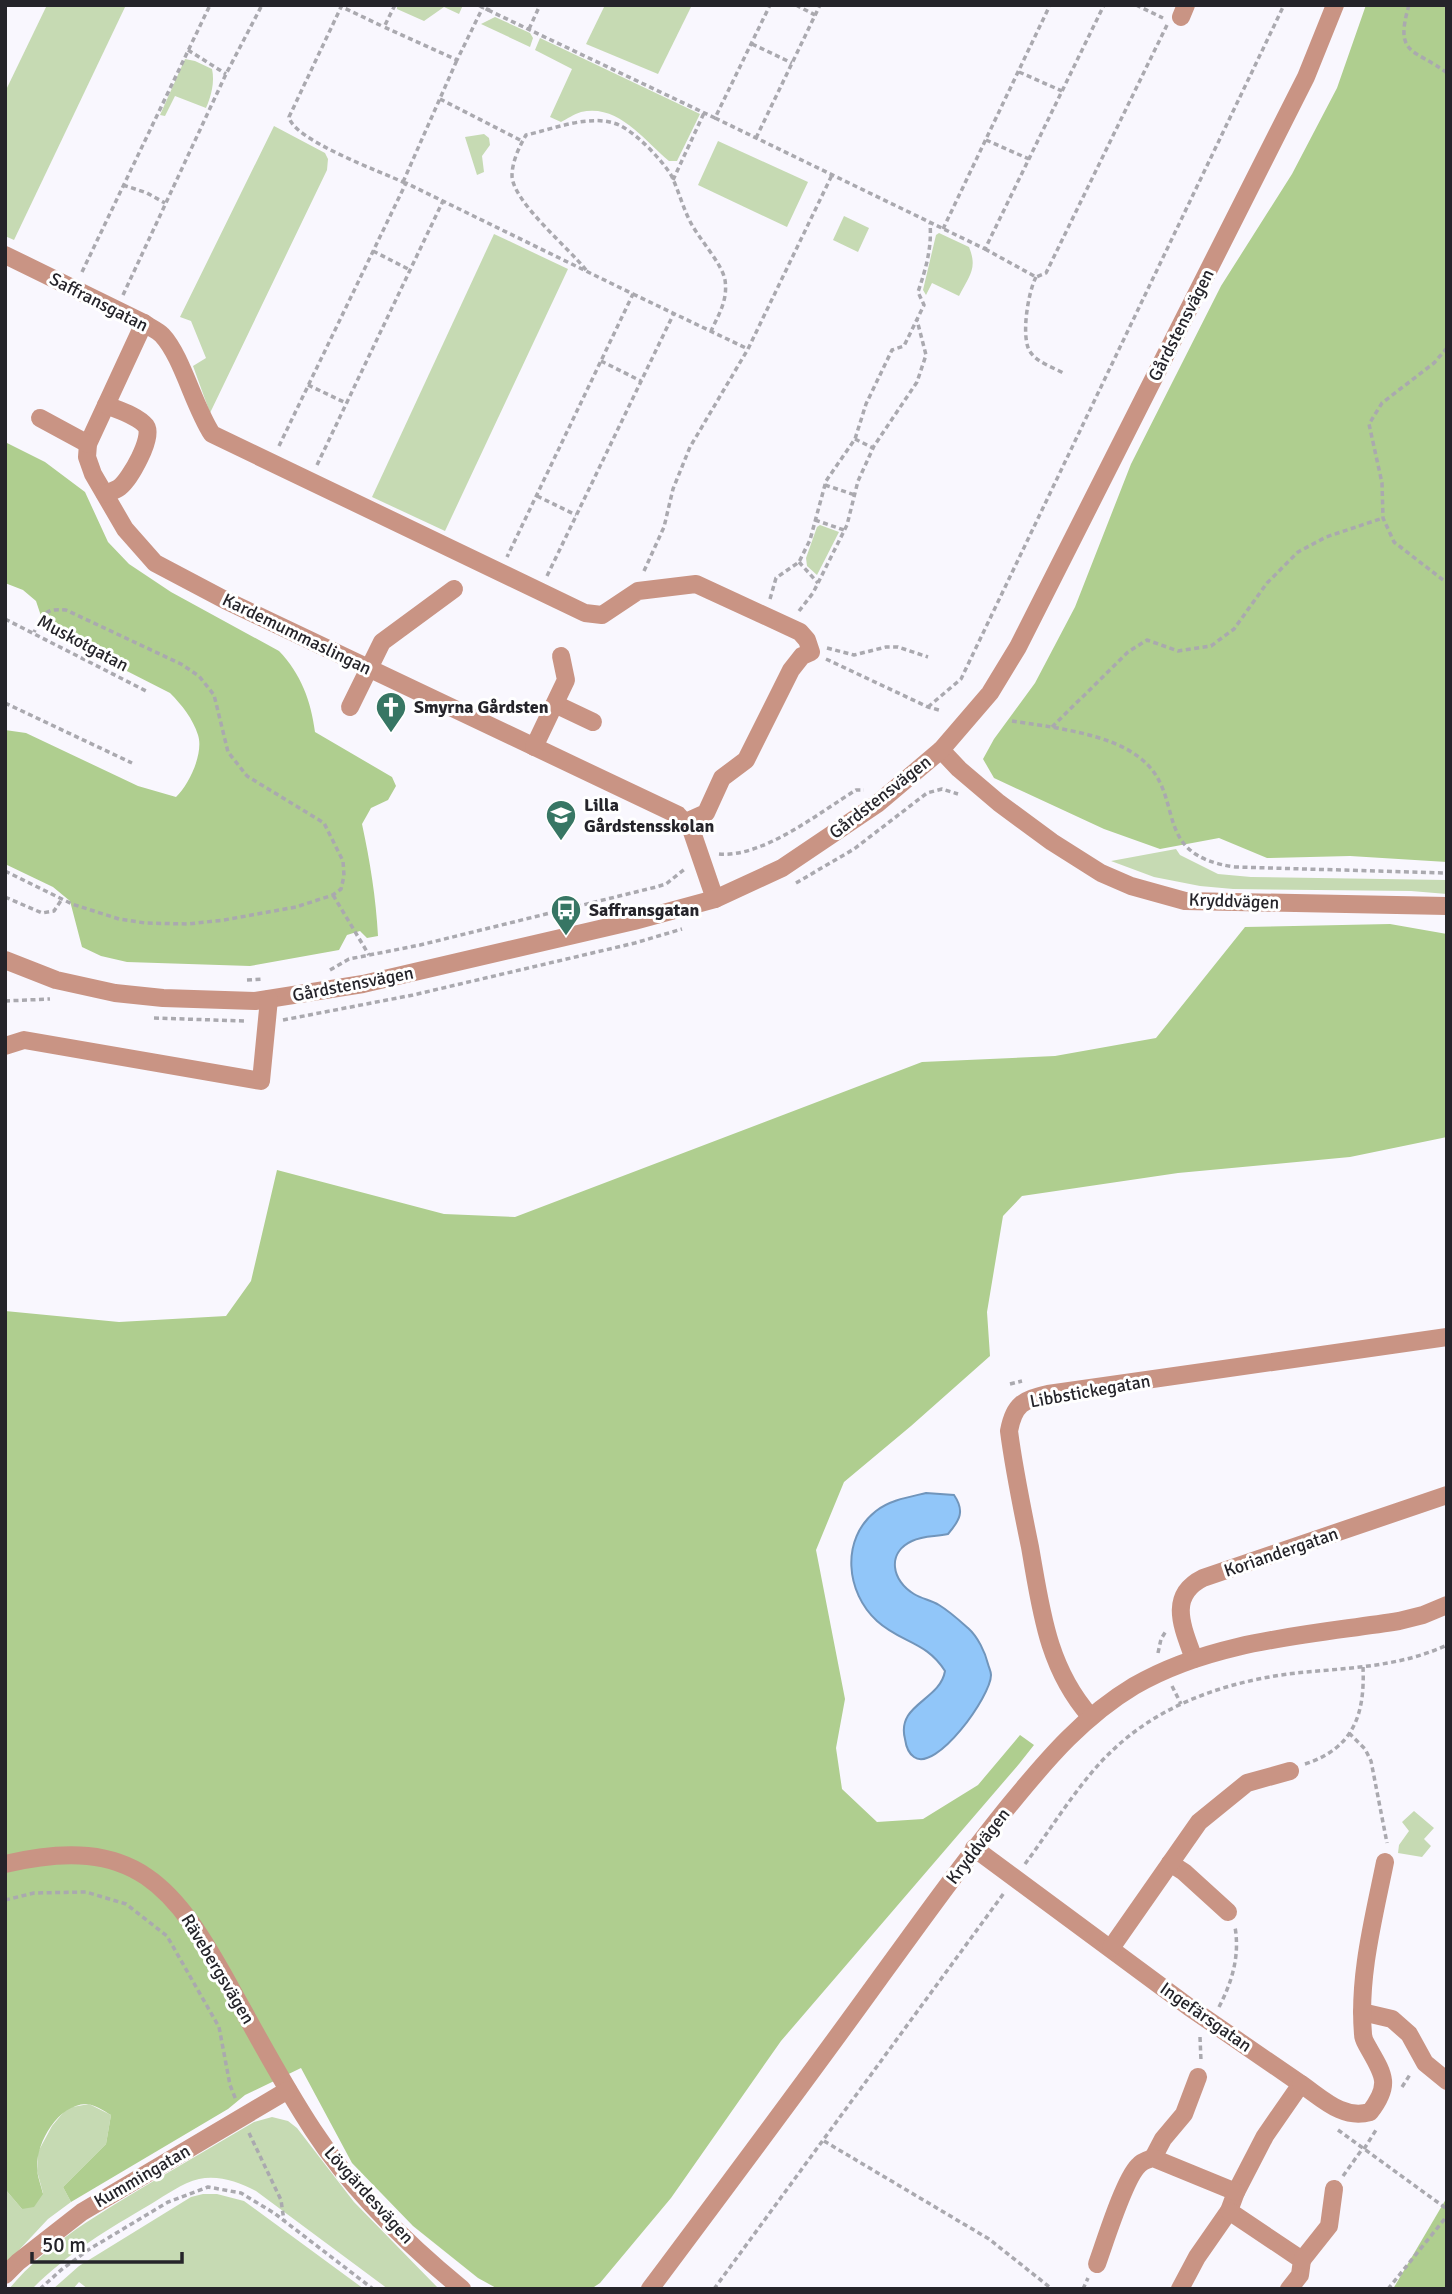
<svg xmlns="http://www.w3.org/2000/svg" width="1452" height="2294" font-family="Signika,sans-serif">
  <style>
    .green { fill: #c6dab3 }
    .forest { fill: #afce8f }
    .water { fill: #91c6f9; stroke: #7195bb; stroke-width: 2 }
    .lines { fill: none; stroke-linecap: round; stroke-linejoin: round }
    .path { stroke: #aaa9af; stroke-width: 3.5; stroke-dasharray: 5 3.5; stroke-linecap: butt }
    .minor { stroke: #c99484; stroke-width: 18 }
    .labels { text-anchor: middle; stroke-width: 6; stroke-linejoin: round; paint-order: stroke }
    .street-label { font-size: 18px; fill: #25242a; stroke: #fff }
    .poi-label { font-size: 18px; font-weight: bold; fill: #25242a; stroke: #fff; text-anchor: start }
  </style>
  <rect width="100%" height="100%" fill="#f9f7fe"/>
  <g class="green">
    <path d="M47,5H126L14,240L5,236V92Z"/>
    <path d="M397,5H463L459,14L444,7L424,21L397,9Z"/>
    <path d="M605,5H692L658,74L586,44Z"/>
    <path d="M495,17L530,33L533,38L530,47L481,24Z"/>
    <path d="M540,38L700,114L677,161H669C645,141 618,103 581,112C574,114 567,119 561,122L550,117L572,69L535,50Z"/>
    <path d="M185,59L195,61L212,69C215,82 211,97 206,108L175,96L165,116L160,115Z"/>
    <path d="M274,126L325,153L328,159L327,170L210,413L193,366L206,358L191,321L180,317Z"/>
    <path d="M484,134L489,138L490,145L482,156L484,172L477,175L465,137Z"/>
    <path d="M718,141L808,182L787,227L698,185Z"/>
    <path d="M844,216L869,228L858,252L833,240Z"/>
    <path d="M939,233L969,247C978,269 969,276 959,296L932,283L926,295L923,290L936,235Z"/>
    <path d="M494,234L568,269L445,531L372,497Z"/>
    <path d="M820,525L839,532L817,575L807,566L806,558L817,527Z"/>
    <path d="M1176,849L1180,855L1218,874L1251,877L1447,880V894L1411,891L1233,889L1200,886L1154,877L1111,861Z"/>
    <path d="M1414,1811L1434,1828L1424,1839L1431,1846L1422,1857L1398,1853L1399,1845L1409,1831L1402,1822Z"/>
    <path d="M89,2104L111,2115L106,2144L63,2187L71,2202L48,2219L5,2265V2189L22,2209L43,2193L37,2171L38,2152L52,2126L67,2108Z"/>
    <path d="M272,2117L288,2121L297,2128L354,2202L439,2289H388L256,2191C238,2182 219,2175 199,2179C182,2183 166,2195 151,2204C107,2230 69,2252 32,2289H9C47,2243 102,2212 152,2182C186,2162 220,2142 254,2122Z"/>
    <path d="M203,2194H217L244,2201L364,2289H88L79,2282L73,2289H53L79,2266L191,2197Z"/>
  </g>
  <g class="forest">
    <path d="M1366,5H1447V862L1350,856L1267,858L1219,838L1160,849L1104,829L994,778L983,759L994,739L1035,683L1075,607L1131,464L1221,286L1292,174L1337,88Z"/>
    <path d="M5,442L45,462L85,492L108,542L129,564L171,592L279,651C301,674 311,701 315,732L392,777L396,786L388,800L371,808L362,824C370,861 376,898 378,936L367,938L360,931L347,935L339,950L250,966L127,962L101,956L82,947L70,901L53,887L5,864V730L26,733L138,786L176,797C189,785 204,753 198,735C193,719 182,705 170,693L64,639L43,622L36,601L23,590L5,583Z"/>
    <path d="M1390,924L1447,934V1137L1350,1157L1178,1173L1022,1196L1003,1216L987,1312L990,1356L911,1426L844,1482L816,1550L845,1699L836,1748L842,1789L877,1822L923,1819L978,1785L1020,1735L1034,1745L1019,1764L781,2041L671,2198L600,2283L591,2289H498L478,2278L413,2226L352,2163L301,2068L245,2095L228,2109L71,2202L63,2187L106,2144L111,2115C104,2111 94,2104 86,2104C58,2105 37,2141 37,2167C37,2176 41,2185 43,2194L34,2207L22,2209L5,2189V1311L119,1322L226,1316L251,1281L277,1170L444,1214L515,1217L922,1062L1055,1056L1156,1038L1245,927Z"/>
    <path d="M1447,2198V2289H1393L1446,2199Z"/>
  </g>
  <path class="water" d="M926,1493L954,1495C965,1511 960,1520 948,1534C936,1537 924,1535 912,1541C886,1553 892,1581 914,1594C922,1599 931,1600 939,1605C949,1611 959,1620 968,1628C978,1637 985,1652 988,1664C989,1668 991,1671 991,1675C991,1696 936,1773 914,1757C908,1753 906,1746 905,1739C896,1704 940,1701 945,1671C926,1641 901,1643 877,1621C846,1593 840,1539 876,1511C890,1500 909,1497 926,1493Z"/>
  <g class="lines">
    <g class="path">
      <path d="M338,5L384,27"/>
      <path d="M342,5L289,117C293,140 382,172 405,183"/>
      <path d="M395,5L384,27L457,60L483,7"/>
      <path d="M478,5L488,10L490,5"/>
      <path d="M796,5L815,15"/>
      <path d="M1136,5L1163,18"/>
      <path d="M1409,5C1394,56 1414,48 1447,73"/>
      <path d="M488,10L715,118L770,5"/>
      <path d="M529,29L540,5"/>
      <path d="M752,44L792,63"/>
      <path d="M188,50L226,74"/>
      <path d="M1019,72L1062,91"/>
      <path d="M440,99L522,141"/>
      <path d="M715,118L985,249L1104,5"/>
      <path d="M756,138L820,5"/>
      <path d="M986,140L1029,159"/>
      <path d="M673,180L704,113"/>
      <path d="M403,182L457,60"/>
      <path d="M123,185L147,193L165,203"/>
      <path d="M943,229L1050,5"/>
      <path d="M985,249L1036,277L1046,273L1167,25"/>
      <path d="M373,251L410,270"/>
      <path d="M586,270C569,248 513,202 512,176C512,162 519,147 526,135C554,129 594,112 621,126C637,134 662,160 671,175C679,191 683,209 692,225C701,241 722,264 725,280C728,300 719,314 711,331"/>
      <path d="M82,272L210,5"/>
      <path d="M1036,277C1028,292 1020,340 1031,353C1038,363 1055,368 1065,374"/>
      <path d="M633,294L748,349L832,175"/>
      <path d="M123,295L226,74L262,5"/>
      <path d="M1447,348L1434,363L1382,403L1369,424L1382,483L1383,518L1394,542L1447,583"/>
      <path d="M601,361L641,381"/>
      <path d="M308,385L346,403"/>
      <path d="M855,439L873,448"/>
      <path d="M279,446L406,183L633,294L507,557"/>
      <path d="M317,465L443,201"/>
      <path d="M825,485L855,495"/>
      <path d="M537,496L576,515"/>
      <path d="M815,520L844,530"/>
      <path d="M799,562L818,583"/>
      <path d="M644,571L664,527L673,489L690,447L748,349"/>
      <path d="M547,576L674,313"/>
      <path d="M770,599L776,578L799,562L810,540L826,481L855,439L866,404L892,350L904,346L924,305L918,292C926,268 932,248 930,223"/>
      <path d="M799,611L813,593L847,525L858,481L874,446L917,382L926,355L917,320"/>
      <path d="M5,619L148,692"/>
      <path d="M827,648L854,655L886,647H898L928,657"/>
      <path d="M826,659L928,707L939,710"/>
      <path d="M5,703L132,763"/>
      <path d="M928,707L961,679L1284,5"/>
      <path d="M1012,721C1050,727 1109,733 1140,758C1188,795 1148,855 1235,867L1447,873"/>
      <path d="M1052,727L1128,652L1147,640L1178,651L1211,646L1234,629L1267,583L1298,552L1326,537L1383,518"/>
      <path d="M719,854C763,858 820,812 856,790H864"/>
      <path d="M5,871L72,904L119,919L145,923L188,924L224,920L296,907L333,895L341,889L344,876L343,861L324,823L247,776L228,752L214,695L199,676L181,664L66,610C44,608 44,614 34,632"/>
      <path d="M796,883L854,849L927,793L942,789L958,794"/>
      <path d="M333,895L369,955"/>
      <path d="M5,897L42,913L54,911L62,899"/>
      <path d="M330,970L349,959L420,945L656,887L666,884L686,868"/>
      <path d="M247,980L263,979"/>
      <path d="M5,1001L50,999"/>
      <path d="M154,1018L244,1021"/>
      <path d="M283,1020L413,995L635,943L682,929"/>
      <path d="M1010,1384L1022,1381"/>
      <path d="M1158,1653L1161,1639L1166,1631"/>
      <path d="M1172,1686L1181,1704"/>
      <path d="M1349,1733L1365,1749L1371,1761L1387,1843"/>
      <path d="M1305,1764C1354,1748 1365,1714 1363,1667"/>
      <path d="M1025,1864C1051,1829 1082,1778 1113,1750C1162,1703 1229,1681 1296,1673C1347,1668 1400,1667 1447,1645"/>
      <path d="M5,1900L34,1893L86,1892L126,1904L167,1936L219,2027L230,2085L236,2100"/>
      <path d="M1219,2007C1232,1982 1240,1956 1235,1927"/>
      <path d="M1200,2037L1201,2061"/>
      <path d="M1402,2087L1411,2073"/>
      <path d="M1338,2130L1447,2209"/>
      <path d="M249,2133L281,2200L284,2221"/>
      <path d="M824,2141L989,2239L1052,2289"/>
      <path d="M1364,2149L1376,2130"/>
      <path d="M1343,2176L1363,2148"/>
      <path d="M40,2289L61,2270L88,2250L168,2202L208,2187L241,2193L274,2213L373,2289"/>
      <path d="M714,2289L1004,1893"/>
      <path d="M1083,2289L1088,2278"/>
      <path d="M1388,2289L1447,2216"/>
    </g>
    <g class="minor">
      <path d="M1181,17L1186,5"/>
      <path d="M5,255L144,323C149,327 157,330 162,335C182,356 194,407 212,434L585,613L602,615L638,591L696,584L800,632L807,640L811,652L802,656L791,670L746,760L722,778L706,813L686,822"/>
      <path d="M144,323L88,444L87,457L93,474L125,529L155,563L225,600L678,815L691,829L715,899"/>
      <path d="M40,418L88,444"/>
      <path d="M105,494C110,492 116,490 120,487C130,479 154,437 146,426C137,415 118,410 106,405"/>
      <path d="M555,704L593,722"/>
      <path d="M350,707L382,642L454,589"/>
      <path d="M534,747L566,680L561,656"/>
      <path d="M941,750L959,769L999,803L1052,842L1101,873L1131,886L1185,901L1447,906"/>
      <path d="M5,960L56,980L115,993L163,998L255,1001L363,984L634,921L715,899L782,868L877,804L941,750L990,693L1018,647L1306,77L1335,5"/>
      <path d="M5,1046L24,1040L261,1081L269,999"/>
      <path d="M1194,1659C1183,1628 1167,1596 1203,1578L1447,1495"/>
      <path d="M1090,1716C1047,1667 1041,1609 1030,1547C1022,1508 1014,1470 1009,1431C1014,1404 1023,1400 1048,1394L1447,1337"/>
      <path d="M974,1848L1189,2007L1301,2084L1265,2136L1236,2192L1229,2211L1197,2257L1180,2289"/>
      <path d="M1170,1863L1184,1872L1228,1912"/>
      <path d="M5,1864C136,1833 175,1886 233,1992C259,2039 284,2086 313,2130C352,2190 407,2244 462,2289"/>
      <path d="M1111,1948L1199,1822L1247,1783L1290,1771"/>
      <path d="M1362,2012L1392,2019L1409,2034L1425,2063L1447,2081"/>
      <path d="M1301,2084C1323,2099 1343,2120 1370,2112C1391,2085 1384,2075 1369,2049C1366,2043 1363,2040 1363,2034C1358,1977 1374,1917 1385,1862"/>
      <path d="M1153,2158L1163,2139L1184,2114L1198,2077"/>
      <path d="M1229,2211L1302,2260L1300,2275L1289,2289"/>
      <path d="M1302,2260L1329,2226L1334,2189"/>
      <path d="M1097,2264C1105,2242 1124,2180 1138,2166C1142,2161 1147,2160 1153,2158L1236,2192"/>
      <path d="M5,2275L18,2262L82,2212L288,2090"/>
      <path d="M650,2289C727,2186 804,2083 879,1979C923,1919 965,1859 1012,1802C1048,1758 1084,1716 1134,1686C1213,1640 1310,1635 1399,1621L1423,1615L1447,1605"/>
    </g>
  </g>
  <defs>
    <g id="church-pin" transform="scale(1.575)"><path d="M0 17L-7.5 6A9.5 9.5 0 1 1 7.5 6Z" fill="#377664" stroke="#fff"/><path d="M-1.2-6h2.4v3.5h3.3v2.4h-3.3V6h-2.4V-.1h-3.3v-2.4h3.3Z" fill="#fff"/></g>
    <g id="school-pin" transform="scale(1.575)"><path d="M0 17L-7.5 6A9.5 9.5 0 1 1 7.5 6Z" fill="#377664" stroke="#fff"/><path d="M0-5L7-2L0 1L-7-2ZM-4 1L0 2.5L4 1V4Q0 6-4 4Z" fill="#fff"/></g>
    <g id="bus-pin" transform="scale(1.575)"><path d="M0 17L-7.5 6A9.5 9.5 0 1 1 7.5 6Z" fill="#377664" stroke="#fff"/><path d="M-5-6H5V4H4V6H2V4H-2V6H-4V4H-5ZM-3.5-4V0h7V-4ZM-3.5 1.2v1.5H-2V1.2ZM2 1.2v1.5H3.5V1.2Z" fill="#fff"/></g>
  </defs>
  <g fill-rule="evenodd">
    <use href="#church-pin" x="391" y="707"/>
    <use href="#school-pin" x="561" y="815"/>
    <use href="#bus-pin" x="566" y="910"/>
  </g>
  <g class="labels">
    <g class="street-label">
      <text transform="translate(99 302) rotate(27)" y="6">Saffransgatan</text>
      <text transform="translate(1181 325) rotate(-63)" y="6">Gårdstensvägen</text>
      <text transform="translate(297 634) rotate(26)" y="6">Kardemummaslingan</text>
      <text transform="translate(83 643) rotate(28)" y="6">Muskotgatan</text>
      <text transform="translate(880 797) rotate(-38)" y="6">Gårdstensvägen</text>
      <text transform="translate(1234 901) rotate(2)" y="6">Kryddvägen</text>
      <text transform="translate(353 984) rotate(-11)" y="6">Gårdstensvägen</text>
      <text transform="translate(1090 1391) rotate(-10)" y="6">Libbstickegatan</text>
      <text transform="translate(1281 1552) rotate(-19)" y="6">Koriandergatan</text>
      <text transform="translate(978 1846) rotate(-52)" y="6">Kryddvägen</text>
      <text transform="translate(218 1969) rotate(59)" y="6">Rävebergsvägen</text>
      <text transform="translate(1206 2017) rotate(35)" y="6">Ingefärsgatan</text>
      <text transform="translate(142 2176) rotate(-30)" y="6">Kummingatan</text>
      <text transform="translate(369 2195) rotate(48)" y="6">Lövgärdesvägen</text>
    </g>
    <g class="poi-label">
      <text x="414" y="713">Smyrna Gårdsten</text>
      <text x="584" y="811">Lilla<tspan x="584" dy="21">Gårdstensskolan</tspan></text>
      <text x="589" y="916">Saffransgatan</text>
    </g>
  </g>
  <rect width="1452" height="2294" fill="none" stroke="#25242a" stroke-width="14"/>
  <path d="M32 2252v10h150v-10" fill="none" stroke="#25242a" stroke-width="3.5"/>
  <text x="42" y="2252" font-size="21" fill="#25242a" stroke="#ffffff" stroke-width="5" paint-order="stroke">50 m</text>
</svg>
